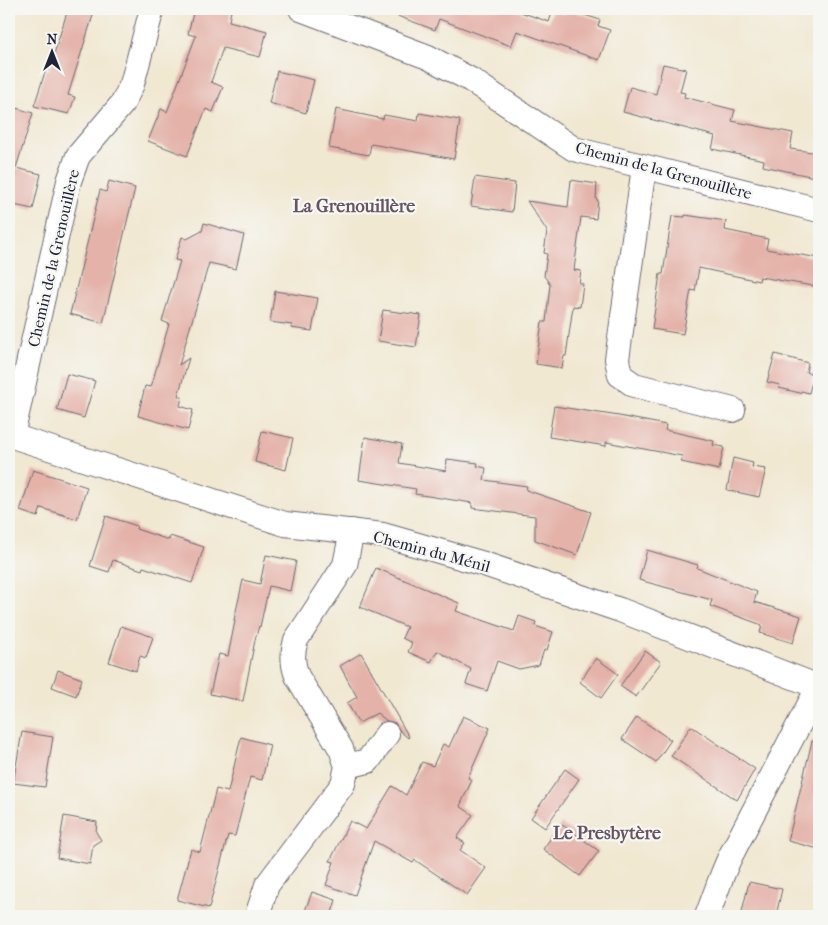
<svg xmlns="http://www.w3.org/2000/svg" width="828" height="925" font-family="'IM FELL French Canon',serif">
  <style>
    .building { fill: #e4b2a9 }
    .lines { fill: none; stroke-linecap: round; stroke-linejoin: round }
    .minor-casing { stroke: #6a6770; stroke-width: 26 }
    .minor { stroke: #fff; stroke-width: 24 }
    .labels { text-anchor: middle; stroke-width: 4.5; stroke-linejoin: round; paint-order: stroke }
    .street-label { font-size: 16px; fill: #22223b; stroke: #f6f6f2 }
    .neighbourhood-label { font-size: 18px; font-weight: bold; fill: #665462; stroke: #f6f6f2 }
  </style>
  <rect width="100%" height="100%" fill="#f6f6f2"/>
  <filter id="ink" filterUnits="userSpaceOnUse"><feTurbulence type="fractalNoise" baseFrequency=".02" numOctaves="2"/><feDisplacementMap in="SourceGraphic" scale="10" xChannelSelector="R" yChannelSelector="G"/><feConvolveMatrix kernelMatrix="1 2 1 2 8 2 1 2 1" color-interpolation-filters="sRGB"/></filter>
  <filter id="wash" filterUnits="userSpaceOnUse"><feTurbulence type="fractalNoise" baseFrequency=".0096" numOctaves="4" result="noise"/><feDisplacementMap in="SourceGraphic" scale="20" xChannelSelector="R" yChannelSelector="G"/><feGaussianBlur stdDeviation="1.12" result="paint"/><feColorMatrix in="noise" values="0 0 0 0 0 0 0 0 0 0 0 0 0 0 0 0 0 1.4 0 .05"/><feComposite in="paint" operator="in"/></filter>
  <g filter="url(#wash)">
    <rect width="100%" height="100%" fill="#f1e8d2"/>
    <g id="blocks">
      <g class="building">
        <path d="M68,9H95L68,95L75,97L69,114L34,106L46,69L49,70Z"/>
        <path d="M194,9H221L231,11L229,21L267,31L260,57L223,48L211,82L223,87L213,112L206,109L187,156L148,141L161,109L167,112L196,36L188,34Z"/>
        <path d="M385,9H512L549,22L553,10L564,14L566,9L600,20L598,26L610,30L599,60L517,31L511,46L439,19L435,30L384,11Z"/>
        <path d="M663,64L686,69L680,92L685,93L684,97L735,110L732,121L793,133L790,149L819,153V178L763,166L764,160L712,149L715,136L623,112L630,87L656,94Z"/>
        <path d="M277,71L314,80L306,113L269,103Z"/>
        <path d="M9,106L33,113L16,168L41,174L33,209L9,204Z"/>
        <path d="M336,109L383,119L384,115L418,121L419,113L460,120L454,159L371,144L369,155L329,148Z"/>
        <path d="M475,177L515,183L512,212L471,206Z"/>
        <path d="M571,180L597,184L596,199L598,200L596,219L581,217L574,270L581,271L579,283L583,284L580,307L573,306L566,356H564L562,368L536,364L542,322H546L550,284L544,276L547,254L544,253L547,231L527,201L568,207Z"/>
        <path d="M109,181L135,188L103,323L70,314L100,190L106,192Z"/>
        <path d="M685,215L726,221L725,230L768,239L766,249L819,258V287L760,277L759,281L699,268L695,291L691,290L683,334L652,329L660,274H663L672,216L685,217Z"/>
        <path d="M204,223L244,235L236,269L209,263L179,365L189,358L178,396L182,397L180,406L193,410L188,430L138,416L145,386L151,387L169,324L162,321L180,261L175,260L182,237L187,239L202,231Z"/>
        <path d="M275,291L318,298L312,331L291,328L292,325L270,322Z"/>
        <path d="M383,310L421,315L416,347L378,341Z"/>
        <path d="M775,354L808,363L806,372L814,374L809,393L801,391L800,393L779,388L780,385L767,382Z"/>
        <path d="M67,374L95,381L84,418L57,410Z"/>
        <path d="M554,406L619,416L666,425L665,430L714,441L713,445L724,447L719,470L681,462L682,456L606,442V446L549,437Z"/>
        <path d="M262,431L293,438L286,470L255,462Z"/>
        <path d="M365,437L402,444L399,463L446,471L447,459L478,463L477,466L486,468L484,480L527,486L526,490L591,512L577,555L535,540V516L472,508V503L415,494L416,489L359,480Z"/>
        <path d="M733,458L753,463L752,467L766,469L759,497L727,490Z"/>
        <path d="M33,470L87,487L77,519L41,508L38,517L20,511Z"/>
        <path d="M106,516L137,526L136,529L169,540L170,536L204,547L192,583L143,567L142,570L113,560L109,572L90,566Z"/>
        <path d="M647,550L698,565L697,568L757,592L754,602L801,616L793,643L760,633L762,625L710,606L712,600L639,580Z"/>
        <path d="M266,555L296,561L290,591L269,586L260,627L259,626L255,640L243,701L210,694L219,654L228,656L235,621L234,620L243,580L260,584Z"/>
        <path d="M376,568L459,603L456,611L514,631L519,616L536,622L535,626L553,632L547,650H544L539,665L519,669L497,661L487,691L466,684L471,669L437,651L431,662L408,652L412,643L402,638L407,627L360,607Z"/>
        <path d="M121,626L153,637L146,658L140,656L136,671L109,662Z"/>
        <path d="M645,651L661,662L636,697L620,686Z"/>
        <path d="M361,653L409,737L408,738L400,731L395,723L387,721L377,713L359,723L347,703L357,697L340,666Z"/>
        <path d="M596,658L618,674L601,698L580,682Z"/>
        <path d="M58,670L82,679L76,696L52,687Z"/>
        <path d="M463,716L490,728L468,778L472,780L460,806L473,815L457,838L465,843L460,850L486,868L467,895L415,860L413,863L374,841L355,895L326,885L334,862L330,861L350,821L366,829L392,786L406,795L422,762L433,766L443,744L449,747Z"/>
        <path d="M637,717L671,740L656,762L622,739Z"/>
        <path d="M691,726L755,769L737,800L671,756Z"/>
        <path d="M22,732L53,737L45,787L13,783Z"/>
        <path d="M241,737L270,745L262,780L250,777L235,836L228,835L209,908L177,900L191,849L200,852L216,789L228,792Z"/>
        <path d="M812,741L819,742V849L788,841Z"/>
        <path d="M565,769L579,779L545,828L531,818Z"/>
        <path d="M64,816L97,822L96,832L101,840L93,845L90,864L57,858Z"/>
        <path d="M561,824L599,851L580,876L543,849Z"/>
        <path d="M749,882L782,889L776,916H741Z"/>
        <path d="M312,892L336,900L331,916H303Z"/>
      </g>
    </g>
  </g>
  <g filter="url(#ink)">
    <use href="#blocks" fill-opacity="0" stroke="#6a6770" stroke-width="1"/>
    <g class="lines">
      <g class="minor-casing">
        <g id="minor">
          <path d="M301,9L428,57L471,80L574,149L819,210"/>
          <path d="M644,167L617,359L620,375L634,385L733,410"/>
          <path d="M9,435L285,524L383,535L484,564L620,610L819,687"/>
          <path d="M12,436L69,181L78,156L123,103L132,84L152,9"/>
          <path d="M347,766L368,761L387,734"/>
          <path d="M257,916L267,885L343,784L347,766L341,749L297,676C292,663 292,653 296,640L345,565L352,531"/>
          <path d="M707,916C715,896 721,875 731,855L819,686"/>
        </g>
      </g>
      <use href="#minor" class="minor"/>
    </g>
  </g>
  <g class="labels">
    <g class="street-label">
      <text transform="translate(664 170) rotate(15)" y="6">Chemin de la Grenouillère</text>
      <text transform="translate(53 258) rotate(-77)" y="6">Chemin de la Grenouillère</text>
      <text transform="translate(432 551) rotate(15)" y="6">Chemin du Ménil</text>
    </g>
    <g class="neighbourhood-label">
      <text x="354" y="212">La Grenouillère</text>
      <text x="607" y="839">Le Presbytère</text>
    </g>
  </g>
  <rect width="828" height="925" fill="none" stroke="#f6f6f2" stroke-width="30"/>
  <g transform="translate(52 52)" stroke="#f6f6f2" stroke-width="4" paint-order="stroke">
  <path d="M0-4L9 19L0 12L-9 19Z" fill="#22223b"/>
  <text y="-8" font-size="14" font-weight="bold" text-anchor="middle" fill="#22223b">N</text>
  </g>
</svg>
